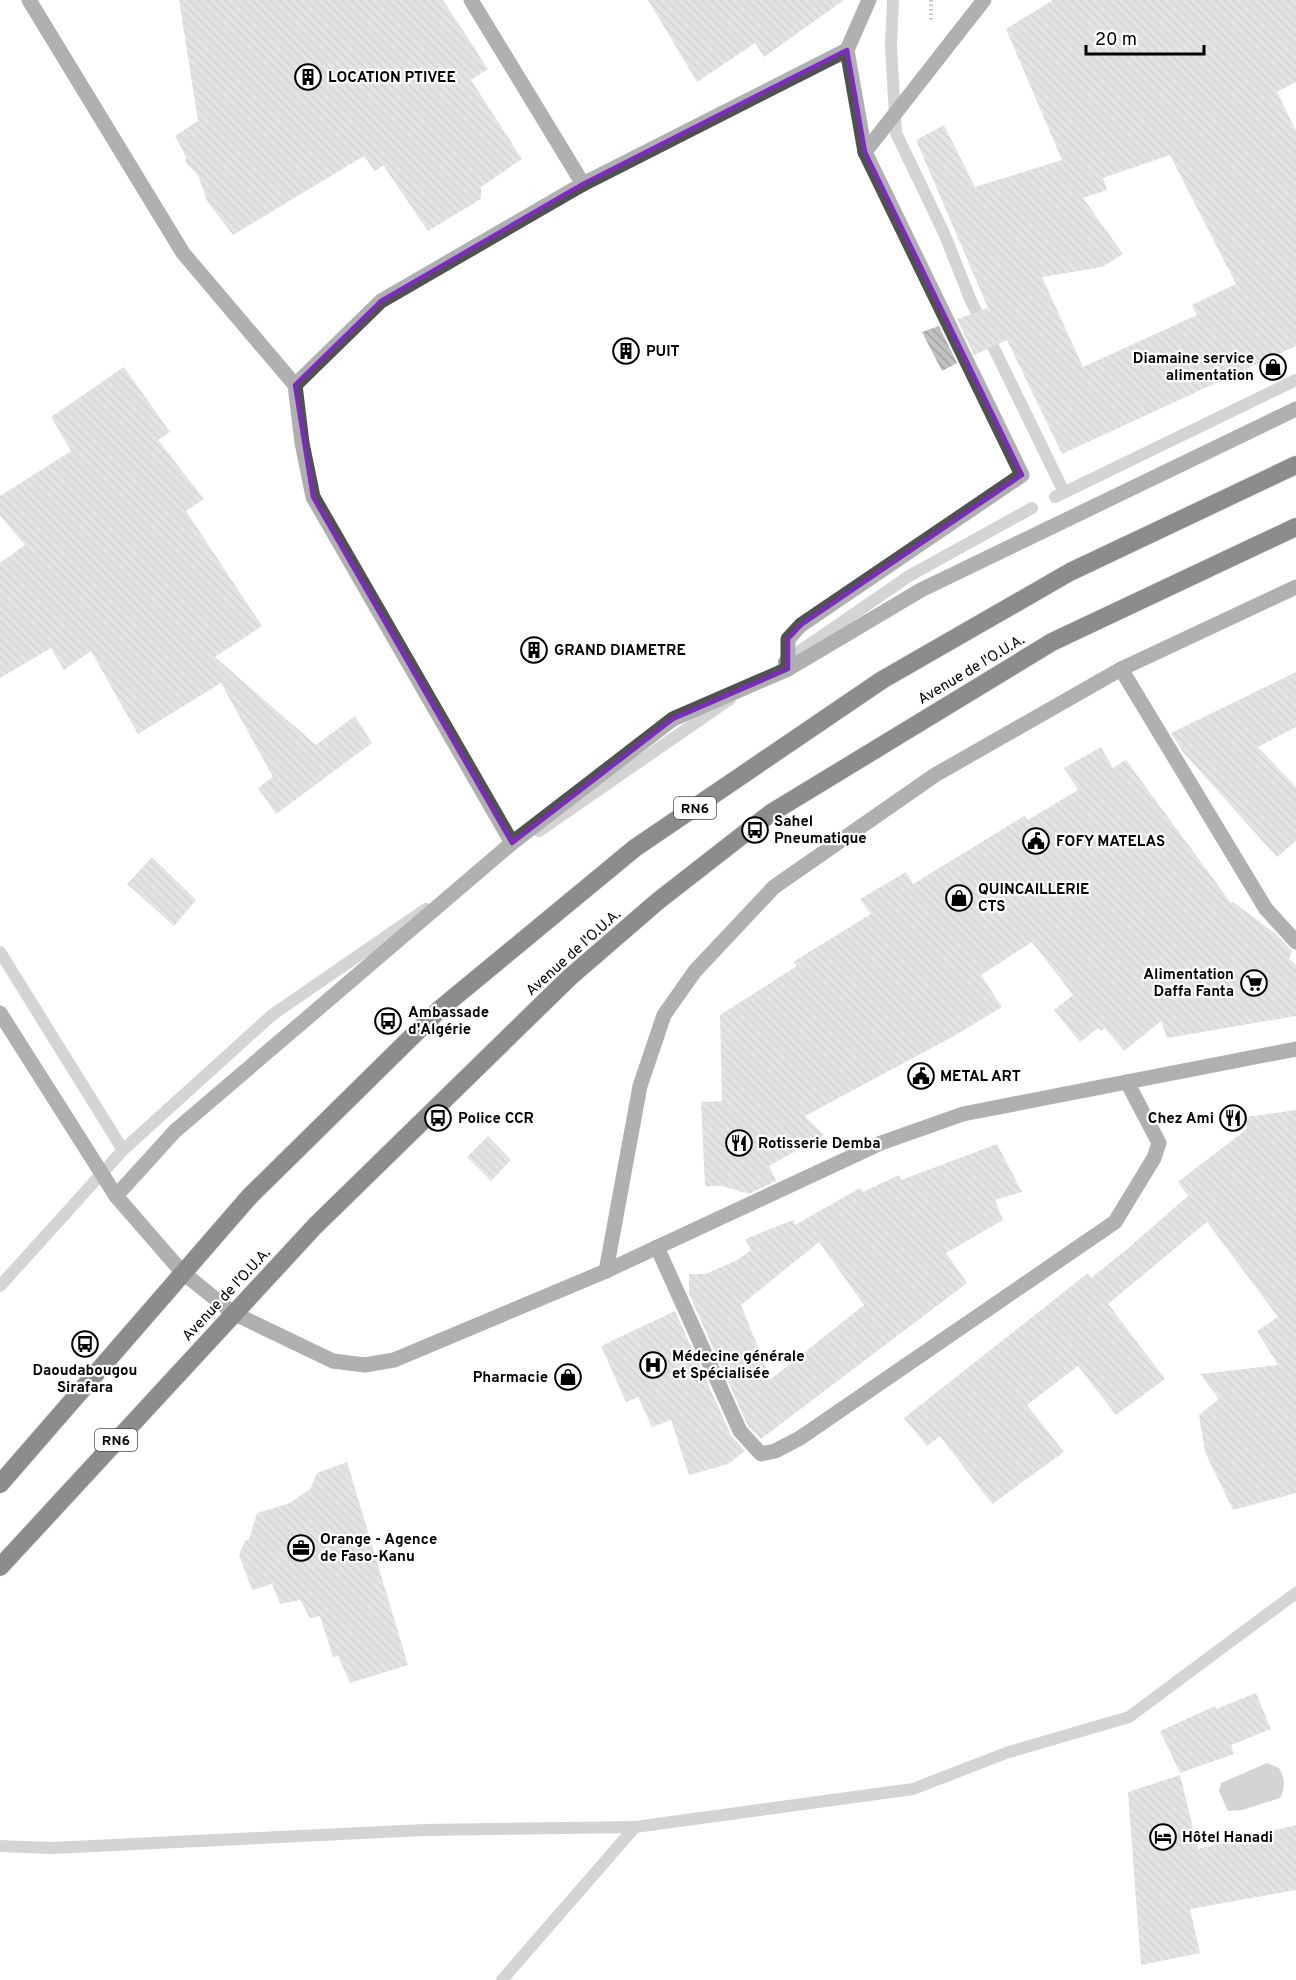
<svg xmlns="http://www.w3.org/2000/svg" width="1296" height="1980" font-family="Overpass,sans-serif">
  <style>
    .water { fill: #9f9f9f }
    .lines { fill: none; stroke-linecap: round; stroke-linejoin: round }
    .stream { stroke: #9f9f9f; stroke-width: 12 }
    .building { fill: url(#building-back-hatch); fill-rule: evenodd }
    .highway-casing { stroke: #dbdbdb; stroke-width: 20 }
    .path { stroke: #737373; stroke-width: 4; stroke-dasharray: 1.5 3; stroke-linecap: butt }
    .minor { stroke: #515151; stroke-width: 15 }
    .highway { stroke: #000; stroke-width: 18 }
    .marked { fill: none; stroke: #7b2cbf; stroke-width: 4.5; stroke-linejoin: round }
    .labels { text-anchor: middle; stroke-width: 4.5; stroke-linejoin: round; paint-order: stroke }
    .shield { fill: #fff; stroke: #4c4c4c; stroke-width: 1.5 }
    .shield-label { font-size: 14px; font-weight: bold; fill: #000 }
    .poi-label { font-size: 15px; font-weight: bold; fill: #000; stroke: #fff; text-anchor: start }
    .street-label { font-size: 15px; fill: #000; stroke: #fff }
  </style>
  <defs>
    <pattern id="building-back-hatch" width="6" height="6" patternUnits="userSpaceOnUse" patternTransform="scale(1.5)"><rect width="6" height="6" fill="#c0c0c0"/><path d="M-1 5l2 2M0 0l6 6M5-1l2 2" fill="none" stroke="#a3a3a3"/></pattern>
  </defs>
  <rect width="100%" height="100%" fill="#fff"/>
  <path class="water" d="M1267,1763L1279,1768C1285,1779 1286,1786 1280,1798L1242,1810L1228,1811L1219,1791L1221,1783Z"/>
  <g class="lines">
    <g class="stream">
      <path d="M893,0L891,47L896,133L944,233L971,301L1064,492"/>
      <path d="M1055,497L1296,380"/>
      <path d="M784,662L909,576L1032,508"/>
      <path d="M539,831L730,699"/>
      <path d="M0,952L123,1150"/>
      <path d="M0,1286L123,1150L272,1015L426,909"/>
      <path d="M0,1846L52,1848L424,1830L635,1827"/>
      <path d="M502,1980L635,1827L913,1789L1006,1753L1129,1717L1296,1593"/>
    </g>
  </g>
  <g class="building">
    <path d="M179,0H443L488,69L471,80L522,159L481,187V199L428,231L383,165L375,171L364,156L233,235L207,201L198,175L185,162L186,157L175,136L198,121Z"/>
    <path d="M648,0H844L764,57L755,43L697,82Z"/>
    <path d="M1053,0H1296V82L1277,92L1296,131V346L1062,454L1007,340L974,355L957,319L988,308L916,140L944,125L975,187L1062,160L1006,29ZM1170,155L1236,284L1192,305L1197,315L1083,367L1042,277L1102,267L1123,254L1083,198L1107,190L1103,178Z"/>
    <path d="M939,326L957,363L942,371L922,332Z"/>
    <path d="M124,367L170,432L158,440L204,499L186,511L262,626L215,657L316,745L355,716L372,743L276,814L258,788L273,777L221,683L138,734L91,651L64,670L51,648L0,678V563L25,545L0,516V496L71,451L51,417Z"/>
    <path d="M1296,672V727L1258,747L1296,787V841L1277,857L1183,752L1171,733Z"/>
    <path d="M1101,747L1113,768L1126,760L1231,903L1233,902L1276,934L1292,951L1289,959L1296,965V1016L1167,1038L1161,1021L1124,1051L1105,1028L1101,1031L1098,1028L1080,1042L1054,1010L1073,995L1032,942L981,975L1002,1007L954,1036L805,1116L824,1135L769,1166L776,1181L749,1194L722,1186H705L701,1102L722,1101L720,1015L797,966L793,962L871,914L860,899L906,872L913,884L1024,816L1028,820L1078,790L1064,768Z"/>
    <path d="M152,857L196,900L174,926L127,884Z"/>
    <path d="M1296,1110V1493L1233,1510L1205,1452L1199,1415L1219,1399L1200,1374L1278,1365L1257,1331L1278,1317L1207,1222L1108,1304L1165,1379L1116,1415L1078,1366L1027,1405L1064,1452L992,1504L940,1436L927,1446L904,1418L1088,1273L1091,1278L1126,1250L1188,1196L1178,1182L1247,1129L1246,1117Z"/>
    <path d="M488,1136L511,1160L491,1181L467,1157Z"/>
    <path d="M997,1144L1022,1192L995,1200L1003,1220L946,1253L967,1283L761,1439L748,1426L689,1294V1274H706L737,1260L751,1250L745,1239L793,1220L795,1225L860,1188L863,1192L899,1175L901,1180ZM819,1242L864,1305L771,1379L741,1305Z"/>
    <path d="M675,1311L731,1435L745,1451L728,1464L689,1475L671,1420L652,1427L638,1397L626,1402L601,1346Z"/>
    <path d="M347,1462L408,1665L350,1683L338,1656L333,1657L320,1616L310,1618L300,1600L280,1604L272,1584L252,1590L239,1555L245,1541L249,1539L257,1513L290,1503L310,1489L317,1473Z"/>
    <path d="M1256,1693L1271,1729L1231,1745L1234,1754L1180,1773L1160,1731L1215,1706L1216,1709Z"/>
    <path d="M1180,1775L1198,1849L1296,1825V1890L1190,1909L1200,1953L1141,1965L1128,1792Z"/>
  </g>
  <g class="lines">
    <g class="highway-casing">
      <g id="highway">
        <path d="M0,1484L250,1196L440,1009L635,848L882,680L1070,572L1296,465"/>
        <path d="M0,1567L315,1226L570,977L658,901L771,813L1052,642L1296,527"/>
      </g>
    </g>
    <path class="path" d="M931,0V20"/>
    <g class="minor">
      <path d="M29,0L183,253L295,385"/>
      <path d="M471,0L583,184"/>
      <path d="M865,152L984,0"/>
      <path d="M788,669V639L801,625L1022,475L865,152L847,50L869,0"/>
      <path d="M1121,669L1266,909L1296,942"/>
      <path d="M512,843L313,497L302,443L295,385L381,301L583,184L847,50"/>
      <path d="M0,1013L116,1196L182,1272L233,1313L333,1361L365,1365L394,1360L606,1271L881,1143L963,1114L1296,1049"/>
      <path d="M116,1196L175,1131L512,843L673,719L788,669L921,590L1296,409"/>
      <path d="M657,1247L740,1431L761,1454L775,1451L800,1438L1115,1222L1154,1158L1159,1143L1127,1082"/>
      <path d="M606,1271L640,1086L664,1015L695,971L774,887L935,775L1121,669L1296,587"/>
    </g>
    <use href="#highway" class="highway"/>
  </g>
  <path d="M0 0H1296V1980H0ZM847,50L865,152L1022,475L801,625L788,639V669L673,719L512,843L313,497L295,385L381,301L583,184Z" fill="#fff" fill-opacity=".55" fill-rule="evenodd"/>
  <path class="marked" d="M847,50L865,152L1022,475L801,625L788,639V669L673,719L512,843L313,497L295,385L381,301L583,184Z"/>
  <defs>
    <g id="building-ring" transform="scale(1.35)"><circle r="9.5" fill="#fff" stroke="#000" stroke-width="1.5"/><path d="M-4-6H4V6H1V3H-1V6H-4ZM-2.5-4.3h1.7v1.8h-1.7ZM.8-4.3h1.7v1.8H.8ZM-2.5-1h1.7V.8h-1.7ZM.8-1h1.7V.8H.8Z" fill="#000"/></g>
    <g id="shop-ring" transform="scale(1.35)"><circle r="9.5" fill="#fff" stroke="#000" stroke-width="1.5"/><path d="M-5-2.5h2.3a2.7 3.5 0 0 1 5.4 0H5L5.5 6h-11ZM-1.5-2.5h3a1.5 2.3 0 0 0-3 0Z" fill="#000"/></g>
    <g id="bus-ring" transform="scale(1.35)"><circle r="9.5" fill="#fff" stroke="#000" stroke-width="1.5"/><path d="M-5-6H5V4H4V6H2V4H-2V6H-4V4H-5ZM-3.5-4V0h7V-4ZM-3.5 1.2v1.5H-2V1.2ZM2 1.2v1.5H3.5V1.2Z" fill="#000"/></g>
    <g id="civic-ring" transform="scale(1.35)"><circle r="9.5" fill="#fff" stroke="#000" stroke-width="1.5"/><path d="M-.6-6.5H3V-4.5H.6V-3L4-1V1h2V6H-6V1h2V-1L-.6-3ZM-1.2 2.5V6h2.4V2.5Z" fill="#000"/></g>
    <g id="supermarket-ring" transform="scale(1.35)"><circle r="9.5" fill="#fff" stroke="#000" stroke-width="1.5"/><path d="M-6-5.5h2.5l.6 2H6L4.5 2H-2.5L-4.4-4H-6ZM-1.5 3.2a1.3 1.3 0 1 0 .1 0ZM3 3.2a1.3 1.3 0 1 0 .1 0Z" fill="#000"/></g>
    <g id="restaurant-ring" transform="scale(1.35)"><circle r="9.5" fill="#fff" stroke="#000" stroke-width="1.5"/><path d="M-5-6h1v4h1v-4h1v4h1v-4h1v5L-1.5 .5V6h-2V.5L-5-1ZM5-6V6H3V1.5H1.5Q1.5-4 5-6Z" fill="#000"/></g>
    <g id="hospital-ring" transform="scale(1.35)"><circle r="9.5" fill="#fff" stroke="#000" stroke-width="1.5"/><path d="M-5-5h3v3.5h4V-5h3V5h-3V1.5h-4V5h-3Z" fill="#000"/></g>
    <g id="office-ring" transform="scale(1.35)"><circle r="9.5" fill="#fff" stroke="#000" stroke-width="1.5"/><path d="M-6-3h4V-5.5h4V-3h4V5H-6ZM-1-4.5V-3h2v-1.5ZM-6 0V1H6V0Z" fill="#000"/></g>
    <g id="hotel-ring" transform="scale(1.35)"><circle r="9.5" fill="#fff" stroke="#000" stroke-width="1.5"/><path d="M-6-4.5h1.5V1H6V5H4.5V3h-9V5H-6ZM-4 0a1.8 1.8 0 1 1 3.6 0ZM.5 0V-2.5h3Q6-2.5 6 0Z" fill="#000"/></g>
  </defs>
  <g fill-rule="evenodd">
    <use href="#building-ring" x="308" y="77"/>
    <use href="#building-ring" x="626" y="351"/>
    <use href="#shop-ring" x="1273" y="367"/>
    <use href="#building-ring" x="534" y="650"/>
    <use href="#bus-ring" x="755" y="830"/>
    <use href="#civic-ring" x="1036" y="841"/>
    <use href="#shop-ring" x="959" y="898"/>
    <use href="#supermarket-ring" x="1254" y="983"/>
    <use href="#bus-ring" x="388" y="1021"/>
    <use href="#civic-ring" x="921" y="1076"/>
    <use href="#bus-ring" x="438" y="1118"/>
    <use href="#restaurant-ring" x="1233" y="1118"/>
    <use href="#restaurant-ring" x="739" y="1143"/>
    <use href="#bus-ring" x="85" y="1344"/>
    <use href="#hospital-ring" x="653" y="1365"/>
    <use href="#shop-ring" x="568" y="1377"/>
    <use href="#office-ring" x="301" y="1548"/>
    <use href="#hotel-ring" x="1163" y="1837"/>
  </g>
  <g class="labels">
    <g class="shield">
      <rect x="674" y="797" width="42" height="22" rx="4.5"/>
      <rect x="95" y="1429" width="42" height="22" rx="4.5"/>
    </g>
    <g class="shield-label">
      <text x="695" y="813">RN6</text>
      <text x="116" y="1445">RN6</text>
    </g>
    <g class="poi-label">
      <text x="328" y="82">LOCATION PTIVEE</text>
      <text x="646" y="356">PUIT</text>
      <text x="1254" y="363" text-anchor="end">Diamaine service<tspan x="1254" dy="17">alimentation</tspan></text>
      <text x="554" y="655">GRAND DIAMETRE</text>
      <text x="774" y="826">Sahel<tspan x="774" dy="17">Pneumatique</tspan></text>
      <text x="1056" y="846">FOFY MATELAS</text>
      <text x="978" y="894">QUINCAILLERIE<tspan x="978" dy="17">CTS</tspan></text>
      <text x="1234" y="979" text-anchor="end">Alimentation<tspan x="1234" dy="17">Daffa Fanta</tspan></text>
      <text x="408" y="1017">Ambassade<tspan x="408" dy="17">d'Algérie</tspan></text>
      <text x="940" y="1081">METAL ART</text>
      <text x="458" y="1123">Police CCR</text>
      <text x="1214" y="1123" text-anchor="end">Chez Ami</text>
      <text x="758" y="1148">Rotisserie Demba</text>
      <text x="672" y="1361">Médecine générale<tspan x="672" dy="17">et Spécialisée</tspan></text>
      <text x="85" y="1375" text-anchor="middle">Daoudabougou<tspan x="85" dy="17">Sirafara</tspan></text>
      <text x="548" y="1382" text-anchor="end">Pharmacie</text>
      <text x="320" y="1544">Orange - Agence<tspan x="320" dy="17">de Faso-Kanu</tspan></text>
      <text x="1182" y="1842">Hôtel Hanadi</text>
    </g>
    <g class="street-label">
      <text transform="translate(971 669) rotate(-31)" y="5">Avenue de l'O.U.A.</text>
      <text transform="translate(573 952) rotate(-42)" y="5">Avenue de l'O.U.A.</text>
      <text transform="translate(226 1294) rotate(-47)" y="5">Avenue de l'O.U.A.</text>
    </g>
  </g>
  <path d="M1086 45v9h118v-9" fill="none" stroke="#000000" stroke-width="3"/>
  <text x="1095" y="45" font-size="18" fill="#000000" stroke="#ffffff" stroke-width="4.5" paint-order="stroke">20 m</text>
</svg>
